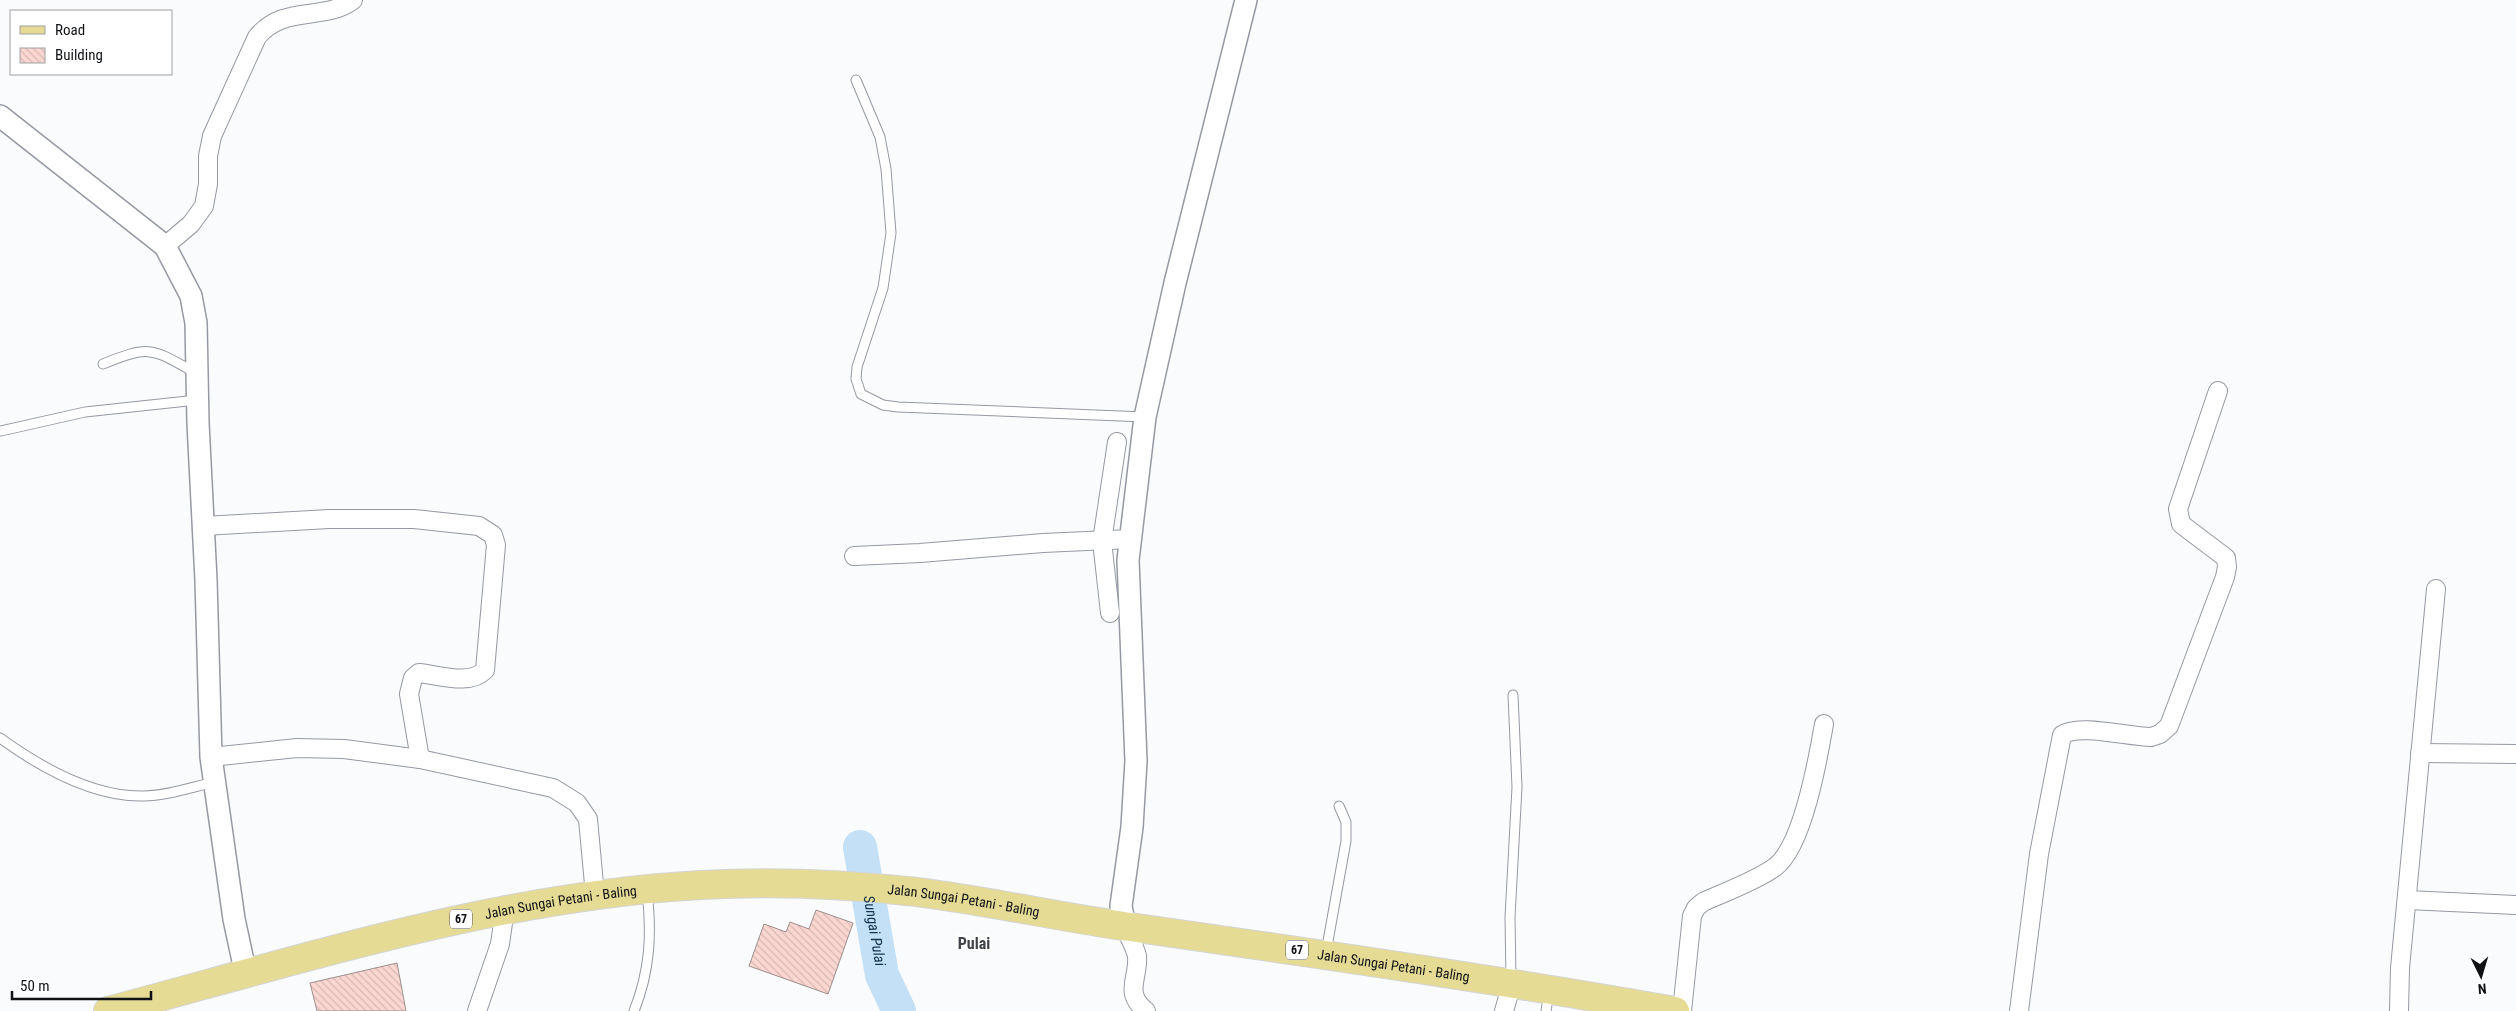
<svg xmlns="http://www.w3.org/2000/svg" width="2516" height="1011" font-family="'Roboto Condensed',sans-serif">
  <style>
    .lines { fill: none; stroke-linecap: round; stroke-linejoin: round }
    .river { stroke: #c3e0f6; stroke-width: 34 }
    .building { fill: url(#building-back-hatch); stroke: #9b8f8d }
    .service-casing { stroke: #9599a3; stroke-width: 11 }
    .minor-casing { stroke: #9599a3; stroke-width: 20 }
    .tertiary-casing { stroke: #9599a3; stroke-width: 24 }
    .primary-casing { stroke: #d4d4d5; stroke-width: 30 }
    .service { stroke: #fff; stroke-width: 9 }
    .minor { stroke: #fff; stroke-width: 18 }
    .tertiary { stroke: #fff; stroke-width: 21 }
    .primary { stroke: #e5db95; stroke-width: 28 }
    .labels { text-anchor: middle; stroke-width: 5; stroke-linejoin: round; paint-order: stroke }
    .shield { fill: #fff; stroke: #57585a; stroke-width: 1 }
    .shield-label { font-size: 12px; font-weight: bold; fill: #0f1114 }
    .street-label { font-size: 14px; fill: #0f1114; stroke: #fff }
    .water-label { font-size: 15px; font-style: italic; fill: #13344a; stroke: #fff }
    .quarter-label { font-size: 16px; font-weight: bold; fill: #3f424a; stroke: #fff }
  </style>
  <defs>
    <pattern id="building-back-hatch" width="6" height="6" patternUnits="userSpaceOnUse" patternTransform="scale(1.25)"><rect width="6" height="6" fill="#fcd7d1"/><path d="M-1 5l2 2M0 0l6 6M5-1l2 2" fill="none" stroke="#d7b8b3"/></pattern>
  </defs>
  <rect width="100%" height="100%" fill="#fafbfd"/>
  <g class="lines">
    <path class="river" id="s1" d="M860,847L882,975L899,1011"/>
  </g>
  <g class="building">
    <path d="M816,910L853,923L828,994L749,966L764,924L786,932L790,922L809,929Z"/>
    <path d="M397,963L406,1011H317L310,983Z"/>
  </g>
  <g class="lines">
    <g class="service-casing">
      <g id="service">
        <path d="M856,80L880,137L886,169L891,233L883,288L857,367L856,379L861,394L883,405L898,407L1145,417"/>
        <path d="M103,364C152,344 152,349 196,373"/>
        <path d="M1,431L85,412L197,400"/>
        <path d="M0,738C40,767 92,797 143,796C167,796 192,787 215,782"/>
        <path d="M1326,952L1346,841V822L1339,806"/>
        <path d="M1511,980L1510,917L1517,787L1513,695"/>
        <path d="M634,1011C650,971 652,934 647,891"/>
        <path d="M1546,1011L1549,992"/>
      </g>
    </g>
    <g class="minor-casing">
      <g id="minor">
        <path d="M165,246L191,224L204,206L208,184V156L212,136L257,37C284,4 324,22 353,0"/>
        <path d="M204,526L329,519H414L479,526L493,535L496,545L485,670C470,686 439,675 419,673L413,678L409,694L420,759"/>
        <path d="M854,556L920,553L1043,543L1131,539"/>
        <path d="M1110,613L1102,541L1117,442"/>
        <path d="M2420,753L2516,754"/>
        <path d="M211,757L297,748L344,749L420,759L553,788L577,803L588,819L595,895"/>
        <path d="M2407,900L2516,905"/>
        <path d="M1125,927C1128,935 1135,947 1137,956C1139,979 1123,992 1146,1011"/>
        <path d="M477,1011L500,944L505,909"/>
        <path d="M1504,1011L1512,983"/>
        <path d="M1682,1011L1692,916L1696,908L1703,902C1723,893 1758,880 1775,867C1803,846 1818,759 1824,724"/>
        <path d="M2019,1011L2039,854L2062,735C2079,723 2128,737 2151,737L2160,734L2169,726L2225,577L2227,567L2226,558L2181,524L2178,509L2218,391"/>
        <path d="M2399,1011L2400,968L2436,589"/>
      </g>
    </g>
    <g class="tertiary-casing">
      <g id="tertiary">
        <path d="M0,116L165,246L191,296L196,323L198,423L206,580L211,757L234,919L246,975"/>
        <path d="M1125,927L1121,906L1132,827L1136,761L1128,560L1145,417L1175,283L1246,0"/>
      </g>
    </g>
    <g class="primary-casing">
      <g id="primary">
        <path id="s2" d="M108,1011C304,959 499,896 701,885C773,881 845,884 917,892C988,901 1059,917 1130,927C1312,953 1494,979 1675,1011"/>
      </g>
    </g>
    <use href="#service" class="service"/>
    <use href="#minor" class="minor"/>
    <use href="#tertiary" class="tertiary"/>
    <use href="#primary" class="primary"/>
  </g>
  <g class="labels">
    <g class="shield">
      <rect x="450" y="909.5" width="22" height="19" rx="4"/>
      <rect x="1286" y="940.5" width="22" height="19" rx="4"/>
    </g>
    <g class="shield-label">
      <text x="461" y="923">67</text>
      <text x="1297" y="954">67</text>
    </g>
    <g class="street-label">
      <text dy="5" stroke="none"><textPath href="#s2" startOffset="871">Jalan Sungai Petani - Baling</textPath></text>
      <text dy="5" stroke="none"><textPath href="#s2" startOffset="466">Jalan Sungai Petani - Baling</textPath></text>
      <text dy="5" stroke="none"><textPath href="#s2" startOffset="1306">Jalan Sungai Petani - Baling</textPath></text>
    </g>
    <g class="water-label">
      <text dy="5" stroke="none"><textPath href="#s1" startOffset="85">Sungai Pulai</textPath></text>
    </g>
    <g class="quarter-label">
      <text x="974" y="949">Pulai</text>
    </g>
  </g>
  <rect x="10" y="10" width="162" height="65" fill="#ffffff" stroke="#9fa0a1"/>
  <rect x="20" y="26" width="25" height="8" fill="#e5db95" stroke="#9fa0a1"/>
  <text x="55" y="35" font-size="15" fill="#0f1114">Road</text>
  <rect x="20" y="48" width="25" height="15" fill="url(#building-back-hatch)" stroke="#9fa0a1"/>
  <text x="55" y="60" font-size="15" fill="#0f1114">Building</text>
  <g transform="translate(2481 976) rotate(175)" stroke="#ffffff" stroke-width="4" paint-order="stroke">
  <path d="M0-4L9 19L0 12L-9 19Z" fill="#0f1114"/>
  <text y="-8" font-size="14" font-weight="bold" text-anchor="middle" fill="#0f1114">N</text>
  </g>
  <path d="M12 991v8h139v-8" fill="none" stroke="#0f1114" stroke-width="2.5"/>
  <text x="20" y="991" font-size="15" fill="#0f1114" stroke="#ffffff" stroke-width="4" paint-order="stroke">50 m</text>
</svg>
